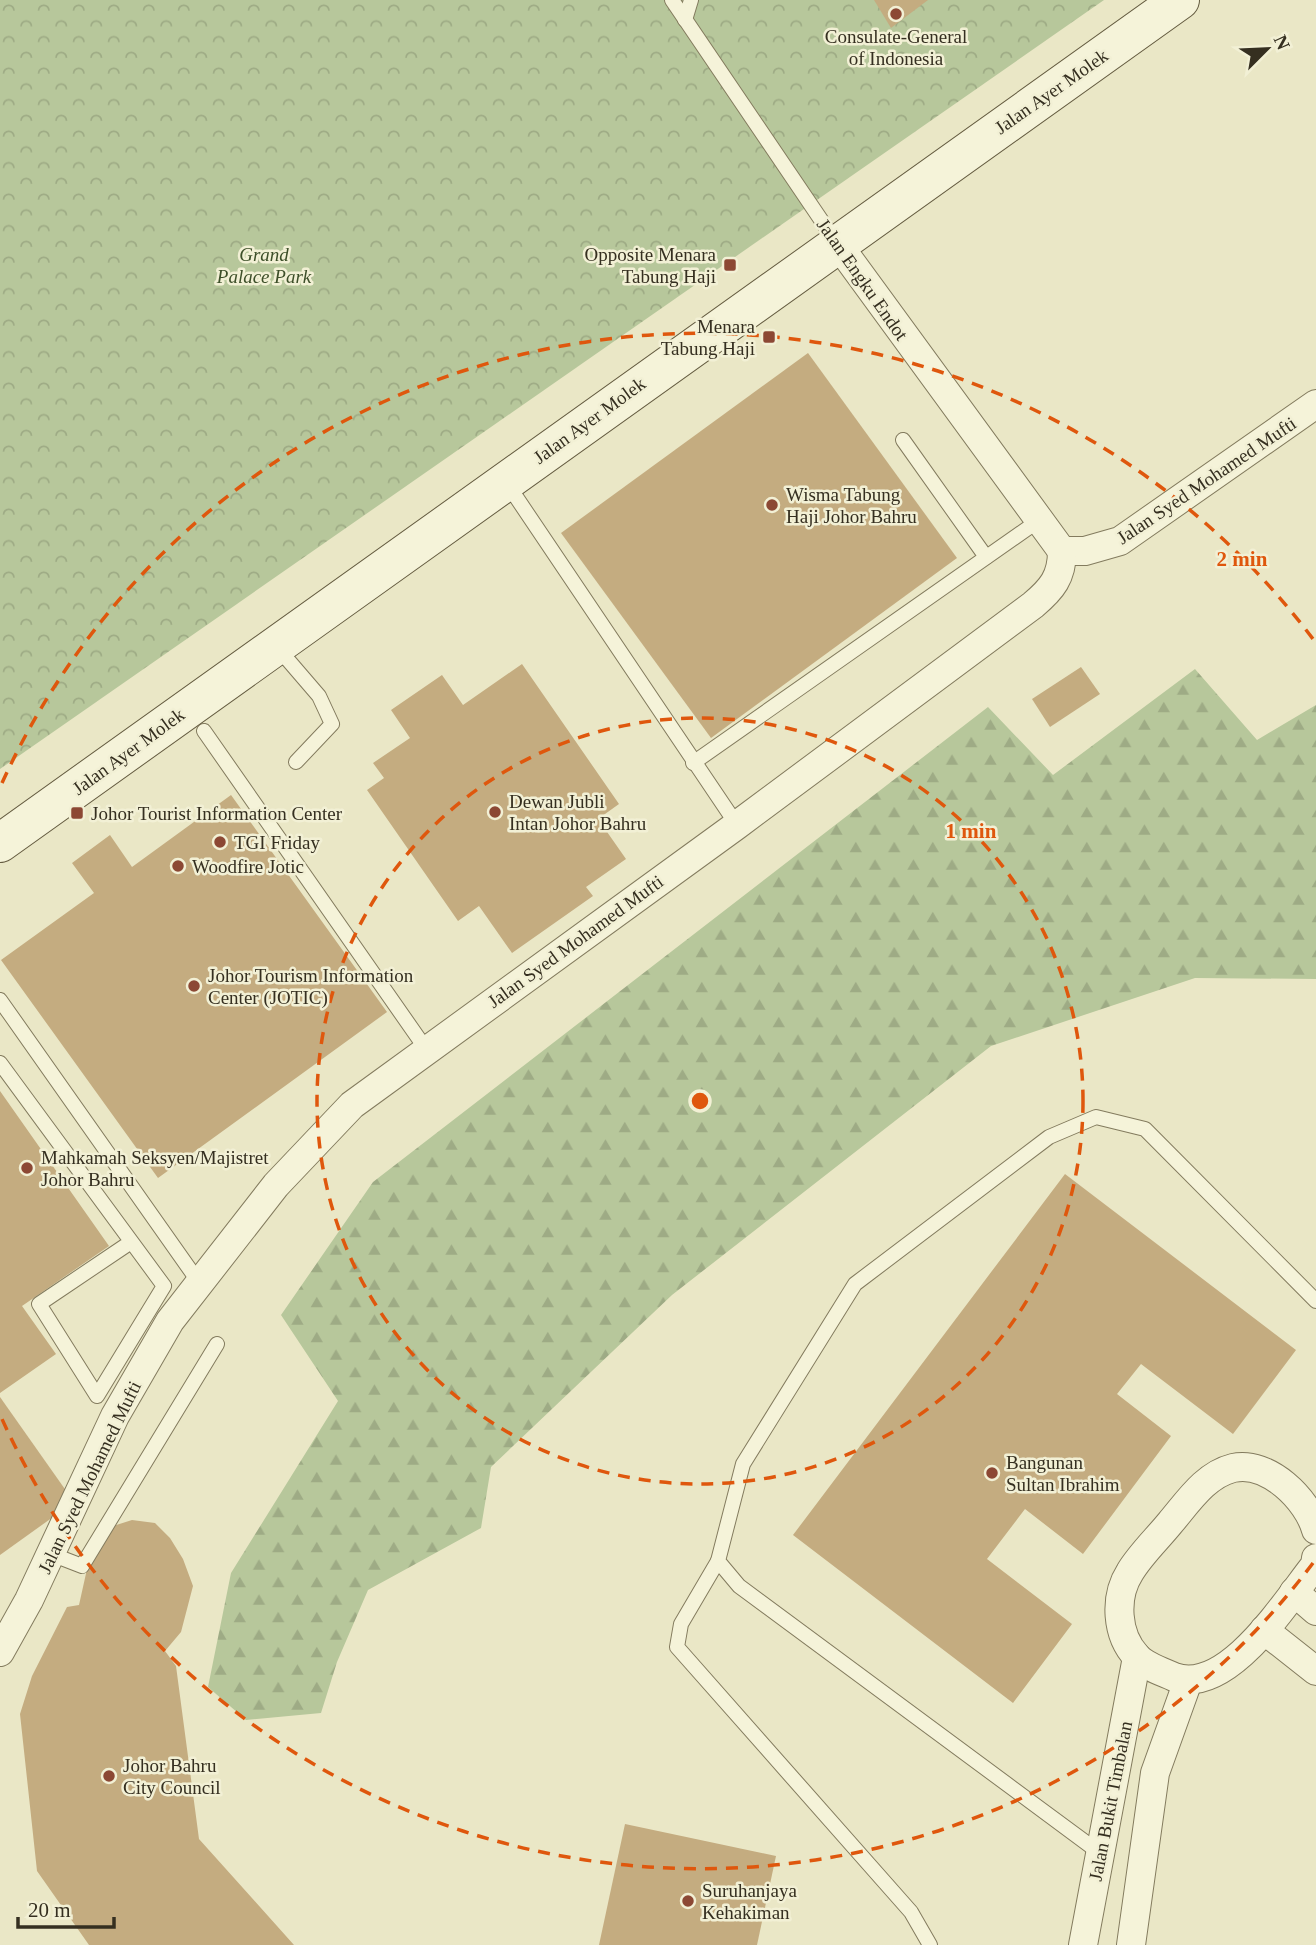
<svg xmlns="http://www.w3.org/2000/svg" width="1316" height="1945" font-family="Georgia,serif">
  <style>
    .forest { fill: url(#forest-firs) }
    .park { fill: url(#park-crowns) }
    .building { fill: #c4ac80 }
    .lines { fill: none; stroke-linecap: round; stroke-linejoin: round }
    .lane-casing { stroke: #837b5e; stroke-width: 16 }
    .street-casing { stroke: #837b5e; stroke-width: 30 }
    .secondary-casing { stroke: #655c41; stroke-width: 40 }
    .lane { stroke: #f5f3d9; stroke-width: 14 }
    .street { stroke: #f5f3d9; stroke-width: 28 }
    .secondary { stroke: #f5f3d9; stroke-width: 38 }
    .ring { fill: none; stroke: #df570d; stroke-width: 3.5; stroke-dasharray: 12 9 }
    .poi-dot { fill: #8c4834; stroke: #f2f0d5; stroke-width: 2.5 }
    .labels { text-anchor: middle; stroke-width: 5; stroke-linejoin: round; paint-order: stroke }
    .poi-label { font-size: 19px; fill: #352f20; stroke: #f2f0d5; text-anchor: start }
    .street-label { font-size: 19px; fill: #352f20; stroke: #f2f0d5 }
    .park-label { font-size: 19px; font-style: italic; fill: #3d4f29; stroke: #f2f0d5 }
    .centre { fill: #df570d; stroke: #f2f0d5; stroke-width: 3.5 }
    .ring-label { font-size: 21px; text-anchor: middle; font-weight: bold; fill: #df570d; stroke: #f2f0d5; stroke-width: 5; stroke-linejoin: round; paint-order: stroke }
  </style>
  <defs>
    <pattern id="forest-firs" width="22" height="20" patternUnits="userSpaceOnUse" patternTransform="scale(1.75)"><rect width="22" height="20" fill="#b7c79b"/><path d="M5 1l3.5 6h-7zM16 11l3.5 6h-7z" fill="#9eab85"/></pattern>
    <pattern id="park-crowns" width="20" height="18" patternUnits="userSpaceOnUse" patternTransform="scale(1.75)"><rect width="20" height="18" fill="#b7c79b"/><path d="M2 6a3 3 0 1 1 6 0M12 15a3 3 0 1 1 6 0" fill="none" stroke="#9eab85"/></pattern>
  </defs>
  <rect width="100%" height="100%" fill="#eae7c6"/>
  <path class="forest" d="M1195,669L1257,740L1316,705V979L1195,978L991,1046L672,1295L491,1467L481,1528L368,1590L337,1662L321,1713L246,1720L208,1687L231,1573L338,1401L281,1315L373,1182L988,707L1053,775Z"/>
  <path class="park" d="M0,0H1104L0,769Z"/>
  <g class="building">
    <path d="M874,0H928L891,28Z"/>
    <path d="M808,353L957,558L711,738L561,533Z"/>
    <path d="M522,664L619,804L598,819L626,859L586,887L593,896L512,953L479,906L458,921L367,790L384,778L373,763L410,738L391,710L442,675L463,705Z"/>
    <path d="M1081,667L1100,694L1050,727L1032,699Z"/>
    <path d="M231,795L387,1012L158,1178L1,960L94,893L72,863L110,835L132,867Z"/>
    <path d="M0,1091L109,1246L22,1306L56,1354L0,1393Z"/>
    <path d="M1065,1174L1296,1350L1233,1434L1141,1364L1117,1394L1171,1436L1083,1554L1025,1509L987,1559L1072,1624L1013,1703L793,1535Z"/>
    <path d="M0,1397L74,1502L0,1555Z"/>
    <path d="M132,1520L155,1523L170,1538L183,1559L193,1586L181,1632L165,1651L176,1666L199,1839L294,1945H89L37,1871L20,1714L32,1676L67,1607L79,1605L87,1569L110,1527Z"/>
    <path d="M625,1824L776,1856L757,1945H599Z"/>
  </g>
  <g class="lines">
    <g class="lane-casing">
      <g id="lane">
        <path d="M672,0L836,242"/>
        <path d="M685,20L691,0"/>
        <path d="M903,440L986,557"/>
        <path d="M506,482L737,825"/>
        <path d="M276,646L319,696L332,724L296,762"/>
        <path d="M204,731L426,1049"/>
        <path d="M693,763L1038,521"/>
        <path d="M0,1000L198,1281"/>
        <path d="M0,1063L164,1286L97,1396L39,1304L131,1242"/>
        <path d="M51,1554L82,1566L217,1344"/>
        <path d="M718,1561L681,1624L677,1647L911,1912L930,1945"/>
        <path d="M1100,1853L739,1586L718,1561L743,1464L855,1284L1049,1137L1096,1117L1145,1129L1316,1301"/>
      </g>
    </g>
    <g class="street-casing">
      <g id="street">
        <path d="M837,243L1062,551"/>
        <path d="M1062,551H1085L1120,541L1316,404"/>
        <path d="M1316,1530C1308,1500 1268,1460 1233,1468C1205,1475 1188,1502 1170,1523C1157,1539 1140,1555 1130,1572C1114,1597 1116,1635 1137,1657C1145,1666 1163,1672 1174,1677C1228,1696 1286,1601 1315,1565L1316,1558"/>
        <path d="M1294,1592L1316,1611"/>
        <path d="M1264,1630L1316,1671"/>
        <path d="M0,1652L29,1600L115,1416L170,1321L276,1185L352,1105L737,825L1033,605C1052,589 1062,577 1062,551"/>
        <path d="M1083,1945L1137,1657"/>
        <path d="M1131,1945L1155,1773L1188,1681"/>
      </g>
    </g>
    <g class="secondary-casing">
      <path id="secondary" d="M0,843L1180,0"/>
    </g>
    <use href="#lane" class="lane"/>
    <use href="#street" class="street"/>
    <use href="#secondary" class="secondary"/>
  </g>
  <g class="ring">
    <circle cx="700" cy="1101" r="383"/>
    <path d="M1313 1563A767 767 0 0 1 2 1419M2 783A767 767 0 0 1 1313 639"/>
  </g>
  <g class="poi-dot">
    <circle cx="896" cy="14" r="7"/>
    <rect x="723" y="258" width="14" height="14" rx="3.5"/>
    <rect x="762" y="330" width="14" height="14" rx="3.5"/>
    <circle cx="772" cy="505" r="7"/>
    <circle cx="495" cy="812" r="7"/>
    <rect x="70" y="806" width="14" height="14" rx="3.5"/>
    <circle cx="220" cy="842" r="7"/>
    <circle cx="178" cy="866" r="7"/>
    <circle cx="194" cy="986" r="7"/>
    <circle cx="27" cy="1168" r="7"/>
    <circle cx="992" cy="1473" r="7"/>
    <circle cx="109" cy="1776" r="7"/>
    <circle cx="688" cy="1901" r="7"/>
  </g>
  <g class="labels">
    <g class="poi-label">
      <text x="896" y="43" text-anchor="middle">Consulate-General<tspan x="896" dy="22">of Indonesia</tspan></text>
      <text x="716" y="261" text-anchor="end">Opposite Menara<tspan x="716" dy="22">Tabung Haji</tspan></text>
      <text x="755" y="333" text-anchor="end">Menara<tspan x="755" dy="22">Tabung Haji</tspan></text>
      <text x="786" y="501">Wisma Tabung<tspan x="786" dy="22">Haji Johor Bahru</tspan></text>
      <text x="509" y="808">Dewan Jubli<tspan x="509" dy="22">Intan Johor Bahru</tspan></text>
      <text x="91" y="820">Johor Tourist Information Center</text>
      <text x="234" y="849">TGI Friday</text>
      <text x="192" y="873">Woodfire Jotic</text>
      <text x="208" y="982">Johor Tourism Information<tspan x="208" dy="22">Center (JOTIC)</tspan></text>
      <text x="41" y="1164">Mahkamah Seksyen/Majistret<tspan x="41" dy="22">Johor Bahru</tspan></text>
      <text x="1006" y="1469">Bangunan<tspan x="1006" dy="22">Sultan Ibrahim</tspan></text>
      <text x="123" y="1772">Johor Bahru<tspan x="123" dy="22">City Council</tspan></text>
      <text x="702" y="1897">Suruhanjaya<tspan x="702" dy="22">Kehakiman</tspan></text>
    </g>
    <g class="street-label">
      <text transform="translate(1051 91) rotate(-35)" y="7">Jalan Ayer Molek</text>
      <text transform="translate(863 279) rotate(55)" y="7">Jalan Engku Endot</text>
      <text transform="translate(589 420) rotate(-36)" y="7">Jalan Ayer Molek</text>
      <text transform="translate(1206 480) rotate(-34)" y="7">Jalan Syed Mohamed Mufti</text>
      <text transform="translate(128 751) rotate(-36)" y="7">Jalan Ayer Molek</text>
      <text transform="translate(575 941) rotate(-36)" y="7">Jalan Syed Mohamed Mufti</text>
      <text transform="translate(89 1477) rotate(-64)" y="7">Jalan Syed Mohamed Mufti</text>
      <text transform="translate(1110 1801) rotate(-79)" y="7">Jalan Bukit Timbalan</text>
    </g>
    <g class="park-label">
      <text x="264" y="261">Grand<tspan x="264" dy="22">Palace Park</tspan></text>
    </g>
  </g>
  <circle cx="700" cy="1101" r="10" class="centre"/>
  <g class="ring-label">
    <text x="1242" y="566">2 min</text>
    <text x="971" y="838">1 min</text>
  </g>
  <g transform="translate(1267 49) rotate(66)" stroke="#f2f0d5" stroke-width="5" paint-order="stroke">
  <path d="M0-5L12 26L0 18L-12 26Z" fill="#352f20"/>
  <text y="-10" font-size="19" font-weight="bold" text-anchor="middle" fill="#352f20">N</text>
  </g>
  <path d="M18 1917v10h96v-10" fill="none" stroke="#352f20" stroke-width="3.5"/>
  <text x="28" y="1917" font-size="21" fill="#352f20" stroke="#f2f0d5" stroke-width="5" paint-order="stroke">20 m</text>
</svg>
